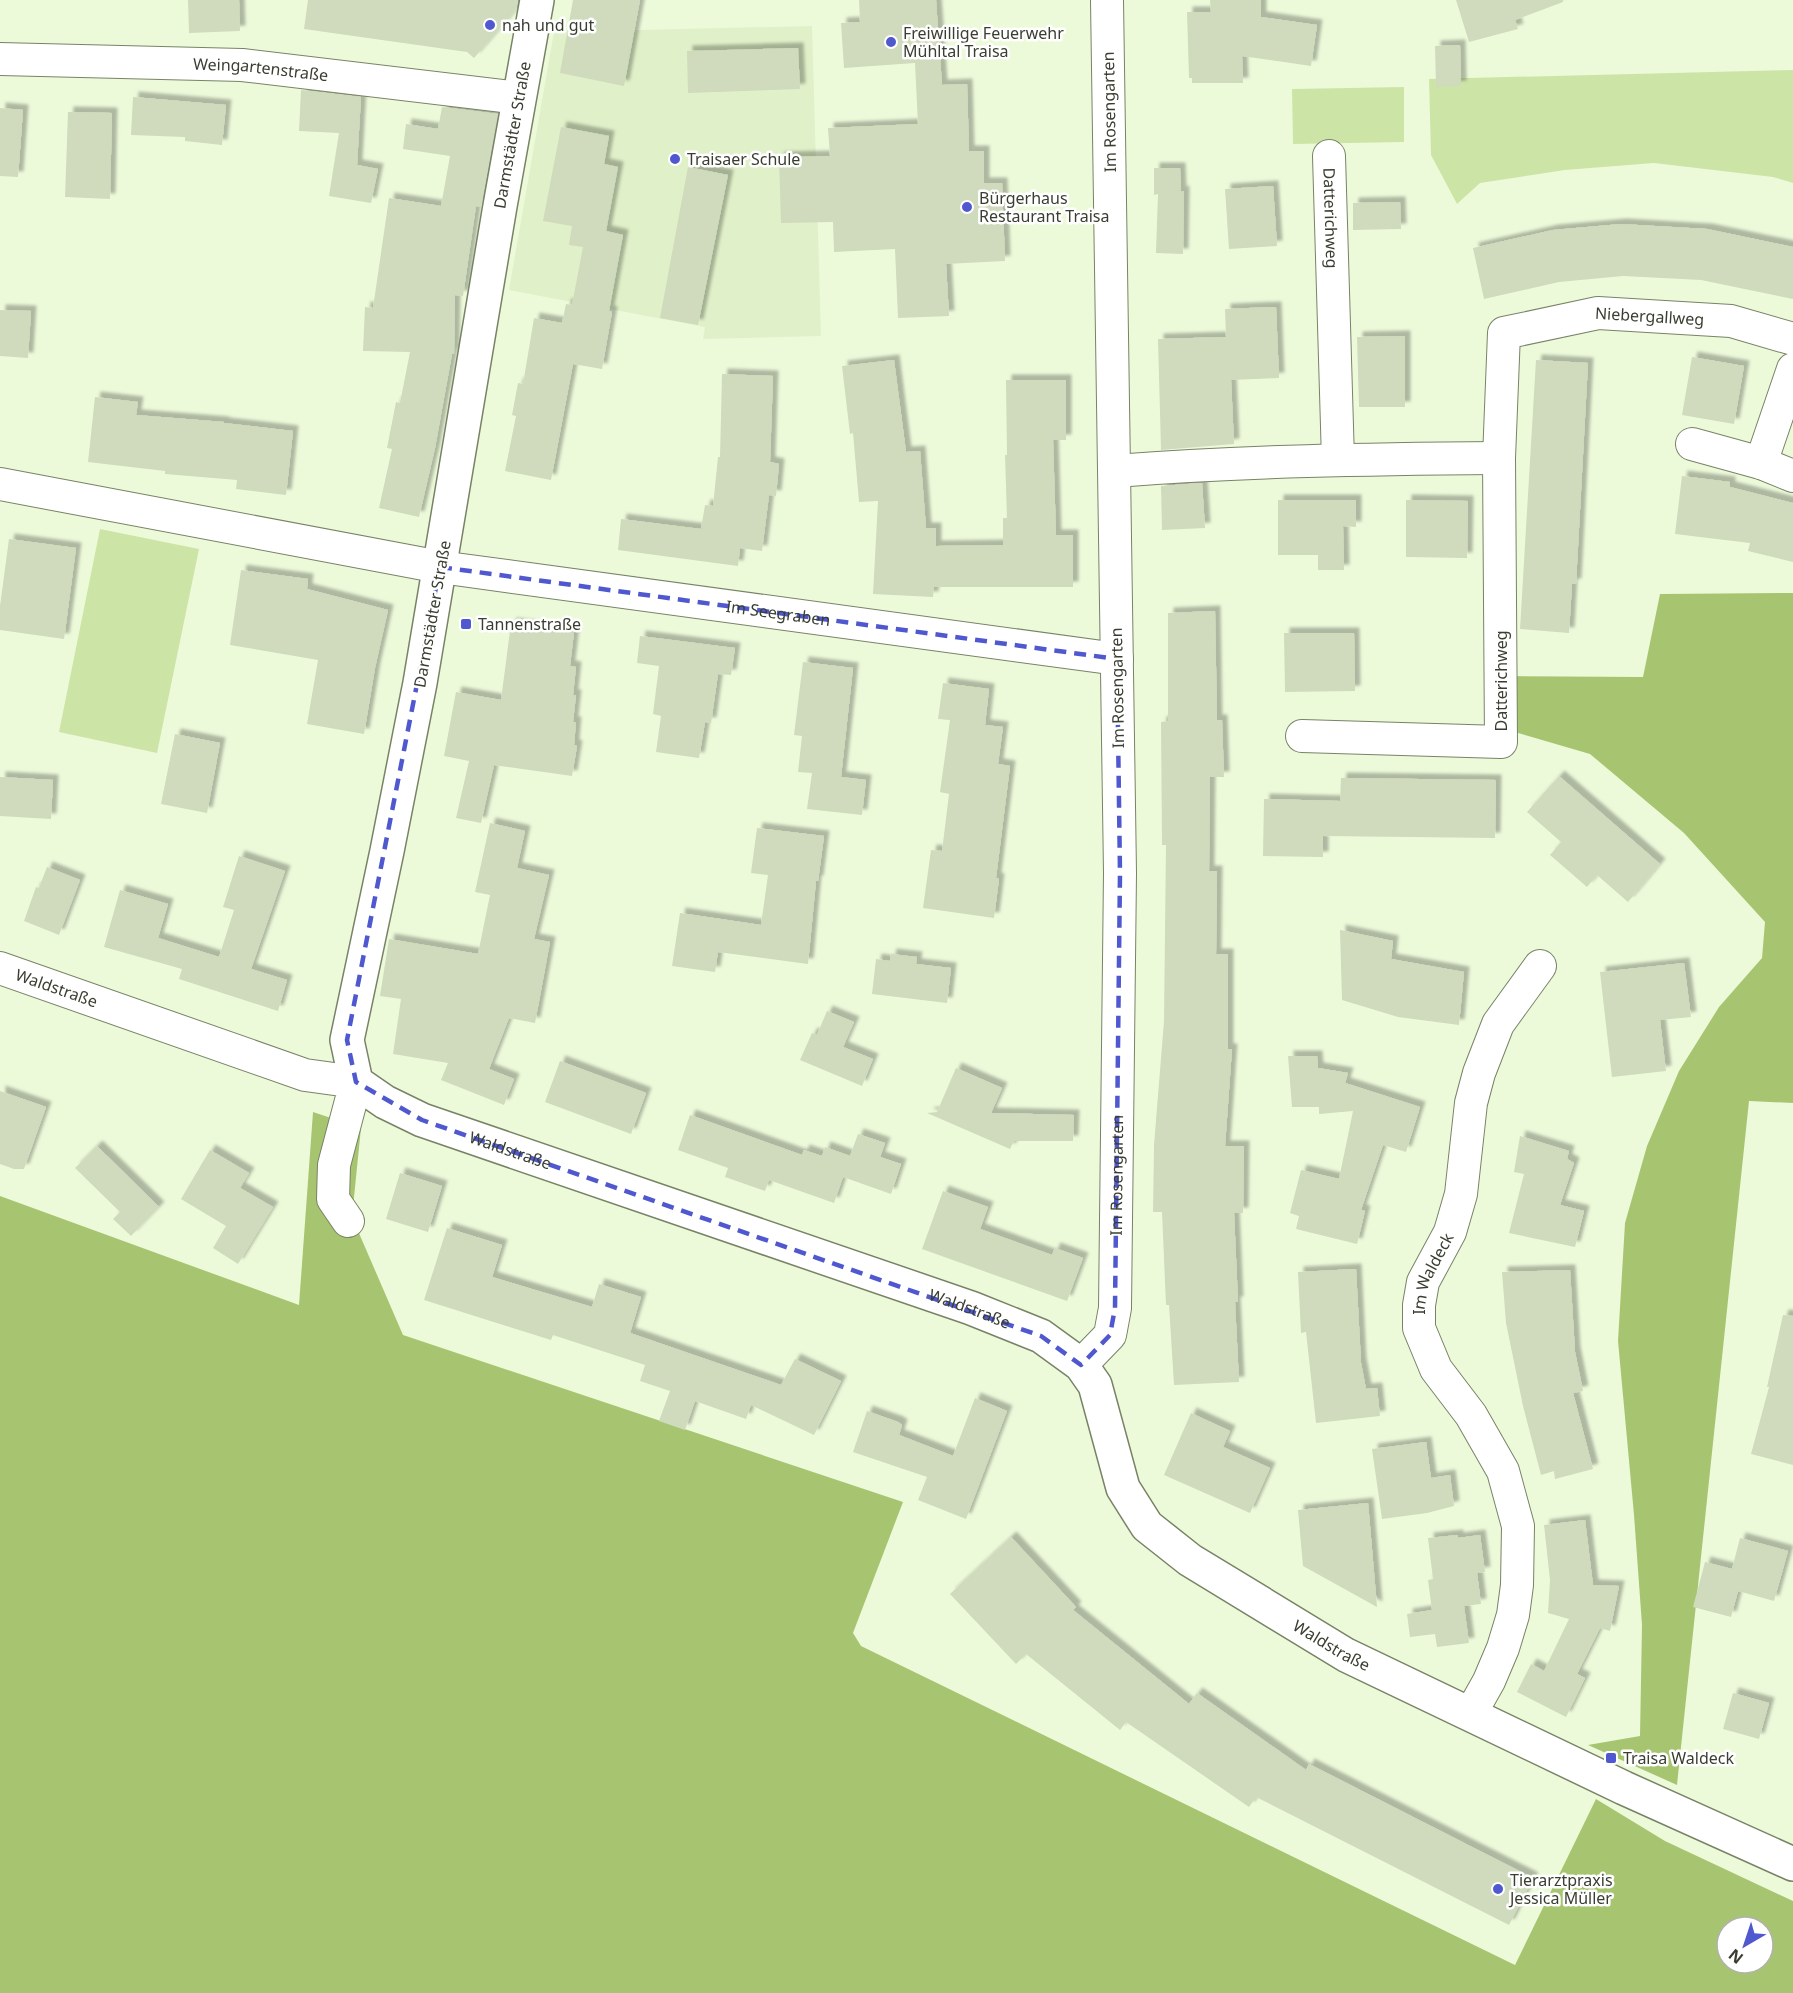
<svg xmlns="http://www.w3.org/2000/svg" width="1793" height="1993" font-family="'Noto Sans',sans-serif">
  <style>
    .built { fill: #e0f0c8 }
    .green { fill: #cde4a7 }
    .forest { fill: #a7c571; fill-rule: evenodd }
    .building { fill: #cfdbbc; filter: url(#shadow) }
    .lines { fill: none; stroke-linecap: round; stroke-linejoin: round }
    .minor-casing { stroke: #788366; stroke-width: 34 }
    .tertiary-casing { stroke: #788366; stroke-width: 36 }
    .minor { stroke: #fff; stroke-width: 32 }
    .tertiary { stroke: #fff; stroke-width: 33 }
    .marked { fill: none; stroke: #4f58ce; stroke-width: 4.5; stroke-dasharray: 12 8; stroke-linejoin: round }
    .poi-dot { fill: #4f58ce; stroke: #fff; stroke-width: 2 }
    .labels { text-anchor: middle; stroke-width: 5; stroke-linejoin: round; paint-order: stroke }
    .poi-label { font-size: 16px; fill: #393e31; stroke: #fff; text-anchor: start }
    .street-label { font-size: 16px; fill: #393e31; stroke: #fff }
  </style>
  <defs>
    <filter id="shadow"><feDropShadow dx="5.5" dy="-5.5" stdDeviation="1.5" flood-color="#0004"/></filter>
  </defs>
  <rect width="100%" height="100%" fill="#edfada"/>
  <path class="built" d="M812,26L821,336L703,339L705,327L509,290L554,32Z"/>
  <g class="green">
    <path d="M1793,70V183L1773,177L1654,163L1565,170L1480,183L1457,204L1431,155L1429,79Z"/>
    <path d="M1404,87V142L1293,144L1292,89Z"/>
    <path d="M100,529L199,549L157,753L59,732Z"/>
  </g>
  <g class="forest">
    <path d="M1793,593V1103L1749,1101L1677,1785L1588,1745L1640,1736L1642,1625L1634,1515L1618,1341L1625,1223L1647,1146L1679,1071L1719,1007L1762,958L1765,922L1684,833L1590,754L1511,731L1507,676L1643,677L1660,594Z"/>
    <path d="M313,1112L361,1128L352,1217L403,1335L903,1502L853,1633L861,1646L1515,1965L1596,1799L1665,1841L1793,1901V1993H0V1196L299,1305ZM1727,1927H1763V1963H1727Z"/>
  </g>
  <g class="building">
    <path d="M188,0H239L240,31L189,33Z"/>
    <path d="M308,0H518L516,10L474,58L467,52L304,29Z"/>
    <path d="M573,0H640L624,86L560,73Z"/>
    <path d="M859,0H936L942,85L967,84L969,151H984V183H1002L1005,261L946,264L949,316L898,318L895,249L834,252L833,222L781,223L779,157L830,156L828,128L918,124L915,63L844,68L841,23L860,22Z"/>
    <path d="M1210,0H1261V17L1317,25L1311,66L1242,56L1243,83H1192V78H1189L1187,12H1211Z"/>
    <path d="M1456,0H1563V2L1515,20L1518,29L1469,42Z"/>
    <path d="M1460,45L1461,86L1436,87L1435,46Z"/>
    <path d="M798,48L800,89L688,93L687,51Z"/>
    <path d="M301,90L361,97L357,165L378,169L371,203L329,196L339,133L299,131Z"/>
    <path d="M133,97L226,105L222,145L185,141V137L131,135Z"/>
    <path d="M442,107L498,114L481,207L476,206L463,296L455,295L454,354H452L435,448L419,517L379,508L392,449L387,448L396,402L400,403L410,352L363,351L365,307L373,308L389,198L441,206L450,156L403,149L406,124L438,129Z"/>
    <path d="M0,108L23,110L18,177L0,176Z"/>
    <path d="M68,112L112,113L110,199L65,197Z"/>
    <path d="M561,127L609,136L604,164L618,167L606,231L623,235L609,311L612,312L602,369L573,364L551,480L505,471L516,416L512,415L518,383L523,384L534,318L562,323L566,304L572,305L583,247L569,245L572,226L543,221Z"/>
    <path d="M688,167L728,175L698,325L660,318Z"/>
    <path d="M1154,168H1180L1181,192L1184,191L1183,254L1156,253L1158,194L1154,195Z"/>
    <path d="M1273,186L1277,246L1229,249L1225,189Z"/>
    <path d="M1400,202L1401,229L1353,230V203Z"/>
    <path d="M1621,224L1707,229L1793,247V299L1701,280L1623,276L1559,282L1484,299L1473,248L1553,230Z"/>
    <path d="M1276,307L1279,378L1231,380L1234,444L1161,450L1158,339L1226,337L1225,309Z"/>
    <path d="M0,310L31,311L28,358L0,356Z"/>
    <path d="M1405,336V407H1359L1357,337Z"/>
    <path d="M1692,357L1744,366L1734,424L1682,415Z"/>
    <path d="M894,360L906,452L920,451L926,528H936V546L1003,545V518H1007L1005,455H1007L1006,380H1066V440H1053L1056,535H1073V587H934L933,597L873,594L878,501L859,502L853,433L850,434L842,366Z"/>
    <path d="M1536,360L1588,363L1576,584H1572L1569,633L1520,629Z"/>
    <path d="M722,374L773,376L770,462L779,464L776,496L769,495L762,551L740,548L738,566L618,550L621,519L701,529L705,505L713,506L718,457H720Z"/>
    <path d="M95,397L138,402L136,415L224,422V423L293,431L286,495L236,489L237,480L165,474V471L88,462Z"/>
    <path d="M1682,476L1730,482V487L1793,503V562L1748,551L1750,543L1675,534Z"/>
    <path d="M1202,483L1205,528L1162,530L1161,486Z"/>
    <path d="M1278,500H1356V527L1343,526L1344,570H1318V555H1278Z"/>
    <path d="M1406,500L1468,501L1467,558L1406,557Z"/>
    <path d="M9,539L76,548L64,639L0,630V606Z"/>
    <path d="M241,570L308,579L307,589L388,610L375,668L364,734L307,724L318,660L230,645Z"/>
    <path d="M1215,611L1217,720H1222L1224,777H1210L1209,871H1217L1216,954H1228V1049H1232L1225,1146H1244L1243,1213H1234L1238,1302H1235L1239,1382L1174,1385L1169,1305H1166L1162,1212H1153L1154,1145L1164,1021L1166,845H1162L1161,722L1168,721V613Z"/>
    <path d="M511,623L574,632L570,666L576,667L573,695H576L573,722H576L574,745L577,746L572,776L494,765L481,823L456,818L469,761L444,756L456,692L501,700Z"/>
    <path d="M1284,633H1354L1355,691L1285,692Z"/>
    <path d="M640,636L735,648L731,675L718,674L711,723L705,722L699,758L656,752L661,716L653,714L659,666L637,663Z"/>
    <path d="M803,662L853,668L841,777L866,780L862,815L807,809L812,773L798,772L802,736L794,735Z"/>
    <path d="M943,683L989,689L985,725L1003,727L998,764L1010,766L996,878L999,879L994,918L923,908L931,850L942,851L949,794L940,792L950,720L938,719Z"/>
    <path d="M175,734L220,743L207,813L161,804Z"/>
    <path d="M1559,776L1660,864L1628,902L1597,875L1587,887L1550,855L1561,842L1527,812Z"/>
    <path d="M0,777L53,780L51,819L0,816Z"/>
    <path d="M1341,778L1496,780L1495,838L1323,836V857L1263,856L1264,799L1340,801Z"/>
    <path d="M490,823L525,831L517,868L549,875L534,939L550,942L535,1023L509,1018L489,1069L514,1079L504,1105L441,1080L448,1063L393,1054L401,999L380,996L389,939L478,954L490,895L475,892Z"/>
    <path d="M757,828L824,836L818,881H816L808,964L718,952L715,972L672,966L680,913L761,925L768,875L751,873Z"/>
    <path d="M239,856L285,871L251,969L287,980L278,1011L179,979L182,969L104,947L120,890L168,904L158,938L219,957L234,910L223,907Z"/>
    <path d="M47,867L80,880L59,935L24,921L36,887L39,888Z"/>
    <path d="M1340,930L1393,941L1391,959L1464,972L1459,1025L1398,1017L1342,1000Z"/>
    <path d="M891,954L917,957L916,964L951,968L947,1003L872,994L876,959L890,961Z"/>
    <path d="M1684,963L1691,1017L1660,1020L1666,1071L1612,1077L1600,972Z"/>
    <path d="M827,1011L854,1022L843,1047L873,1059L862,1086L800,1060L812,1033L817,1035Z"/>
    <path d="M1288,1056H1317L1318,1068L1348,1073L1345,1083L1420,1107L1406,1152L1383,1145L1361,1210L1365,1211L1357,1244L1296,1229L1299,1216L1290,1213L1301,1170L1339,1179L1353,1111L1319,1114V1107H1292Z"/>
    <path d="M560,1061L646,1093L631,1134L545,1102Z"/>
    <path d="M956,1068L1002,1088L991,1113L1074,1115L1073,1141H1014L1010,1149L927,1113L937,1112Z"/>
    <path d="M0,1091L46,1107L24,1169H14L0,1164Z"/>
    <path d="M690,1115L802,1155L804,1150L822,1156L825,1147L850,1156L858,1134L885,1143L880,1157L901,1164L891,1194L843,1177L834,1203L769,1180L765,1191L725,1177L728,1168L678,1150Z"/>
    <path d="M1520,1136L1569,1151L1567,1159L1574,1163L1560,1205L1584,1211L1575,1247L1509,1233L1524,1174L1514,1172Z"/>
    <path d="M97,1146L159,1207L131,1236L113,1219L120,1212L75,1168Z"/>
    <path d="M210,1150L249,1173L240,1188L273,1207L238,1264L213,1248L226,1226L181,1199Z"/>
    <path d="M400,1173L442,1186L428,1232L386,1219Z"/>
    <path d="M943,1191L988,1207L980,1229L1052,1255L1055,1248L1083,1258L1067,1301L922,1249Z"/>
    <path d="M447,1228L502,1245L492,1277L592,1307L599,1284L641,1297L630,1333L781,1385L795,1359L841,1381L814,1435L751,1405L746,1419L695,1401L685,1430L659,1421L670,1391L640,1381L645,1365L553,1335L551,1340L424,1300Z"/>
    <path d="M1356,1269L1361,1363L1366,1389L1377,1388L1380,1416L1316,1423L1306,1332L1301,1333L1298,1272Z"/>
    <path d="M1570,1270L1575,1352L1583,1391L1573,1393L1593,1469L1555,1479L1554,1471L1541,1475L1523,1406L1506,1323L1502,1272Z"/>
    <path d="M1783,1315L1793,1316V1465L1751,1454L1769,1387H1767Z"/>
    <path d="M975,1398L1007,1411L966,1519L918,1500L927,1477L853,1452L867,1411L898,1422L902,1425L899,1435L953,1456Z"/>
    <path d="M1191,1413L1230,1431L1223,1447L1270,1468L1250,1513L1164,1475Z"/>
    <path d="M1426,1442L1431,1478L1450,1475L1454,1506L1427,1513L1382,1519L1372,1449Z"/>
    <path d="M1368,1503L1377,1607L1303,1566L1298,1510Z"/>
    <path d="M1585,1520L1593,1585L1619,1586L1610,1631L1600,1628L1577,1674L1585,1678L1566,1717L1517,1692L1531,1664L1544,1671L1569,1619L1548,1613L1550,1580L1544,1525Z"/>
    <path d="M1458,1535V1538L1480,1535L1485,1572L1477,1573L1481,1604L1464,1606L1469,1643L1437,1647L1435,1634L1410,1637L1407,1614L1432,1610L1428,1580L1433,1579L1428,1538Z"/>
    <path d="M1011,1537L1076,1607L1073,1610L1189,1704L1197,1693L1306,1770L1309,1764L1533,1878L1509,1925L1256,1797L1249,1807L1126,1722L1120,1730L1026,1654L1016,1664L950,1594Z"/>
    <path d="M1740,1538L1788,1551L1774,1601L1738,1591L1731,1617L1693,1607L1705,1562L1732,1569Z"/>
    <path d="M1733,1693L1769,1703L1759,1739L1723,1729Z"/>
  </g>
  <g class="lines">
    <g class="minor-casing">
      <g id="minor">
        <path id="s1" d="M0,59L242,65L519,98"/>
        <path id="s2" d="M1329,156L1338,460"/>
        <path d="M1692,444L1761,463L1793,476"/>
        <path d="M1761,463L1793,369"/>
        <path d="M1115,471C1243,461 1371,459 1499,458"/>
        <path id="s3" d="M0,484L440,567L1117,659"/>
        <path id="s4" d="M1302,736L1501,742L1499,458L1504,333L1598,313L1731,321L1793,339"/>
        <path id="s5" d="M0,968L305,1075L356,1082L334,1165L333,1199L348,1221"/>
        <path id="s6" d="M1081,1365L1110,1335L1115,1308L1120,873L1107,0"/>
        <path id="s7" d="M1471,1713L1489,1681L1503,1648L1513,1615L1517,1585L1518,1526L1503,1471L1471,1415L1436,1369L1419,1328V1305L1423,1282L1450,1232L1461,1194L1471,1103L1479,1073L1498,1024L1540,966"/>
      </g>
    </g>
    <g class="tertiary-casing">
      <g id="tertiary">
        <path id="s8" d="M537,0L500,206L420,683L387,851L347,1040L356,1082L385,1102L422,1120L971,1308L1041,1336L1081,1365L1095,1385L1123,1488L1147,1526L1190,1560L1346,1655L1624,1788L1793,1864"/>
      </g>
    </g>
    <use href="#minor" class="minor"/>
    <use href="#tertiary" class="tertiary"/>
  </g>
  <path class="marked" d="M440,567L1117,659L1120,873L1115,1308L1110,1335L1081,1365L1041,1336L422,1120L356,1082L347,1040Z"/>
  <g class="poi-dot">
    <circle cx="490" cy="25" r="6"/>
    <circle cx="891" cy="42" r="6"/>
    <circle cx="675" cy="159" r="6"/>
    <circle cx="967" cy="207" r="6"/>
    <rect x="460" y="618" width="12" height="12" rx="3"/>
    <rect x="1605" y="1752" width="12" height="12" rx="3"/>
    <circle cx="1498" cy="1889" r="6"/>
  </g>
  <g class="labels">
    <g class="poi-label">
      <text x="502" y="31">nah und gut</text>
      <text x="903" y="39">Freiwillige Feuerwehr<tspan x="903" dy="18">Mühltal Traisa</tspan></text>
      <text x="687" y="165">Traisaer Schule</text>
      <text x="979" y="204">Bürgerhaus<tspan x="979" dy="18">Restaurant Traisa</tspan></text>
      <text x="478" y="630">Tannenstraße</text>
      <text x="1623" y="1764">Traisa Waldeck</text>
      <text x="1510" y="1886">Tierarztpraxis<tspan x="1510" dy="18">Jessica Müller</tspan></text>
    </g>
    <g class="street-label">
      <text dy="6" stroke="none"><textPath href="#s1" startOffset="261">Weingartenstraße</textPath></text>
      <text transform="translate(1109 112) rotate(-91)" y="6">Im Rosengarten</text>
      <text transform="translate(512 135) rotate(-80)" y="6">Darmstädter Straße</text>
      <text dy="6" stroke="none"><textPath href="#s2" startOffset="62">Datterichweg</textPath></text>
      <text dy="6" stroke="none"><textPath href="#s4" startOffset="756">Niebergallweg</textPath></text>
      <text dy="6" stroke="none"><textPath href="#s3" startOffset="789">Im Seegraben</textPath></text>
      <text transform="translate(432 614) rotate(-80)" y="6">Darmstädter Straße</text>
      <text transform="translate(1501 681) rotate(-90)" y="6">Datterichweg</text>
      <text transform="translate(1117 688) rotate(-91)" y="6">Im Rosengarten</text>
      <text dy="6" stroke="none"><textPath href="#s5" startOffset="60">Waldstraße</textPath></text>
      <text dy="6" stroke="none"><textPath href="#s8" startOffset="1270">Waldstraße</textPath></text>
      <text dy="6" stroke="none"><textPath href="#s6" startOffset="202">Im Rosengarten</textPath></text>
      <text dy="6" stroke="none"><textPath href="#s7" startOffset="477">Im Waldeck</textPath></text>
      <text dy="6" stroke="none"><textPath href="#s8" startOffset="1756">Waldstraße</textPath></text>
      <text dy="6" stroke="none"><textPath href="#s8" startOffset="2278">Waldstraße</textPath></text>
    </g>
  </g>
  <g transform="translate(1745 1945) rotate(219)"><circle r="28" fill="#ffffff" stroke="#b0b2ad" stroke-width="1.5"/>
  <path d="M0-4.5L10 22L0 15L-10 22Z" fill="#4f58ce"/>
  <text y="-9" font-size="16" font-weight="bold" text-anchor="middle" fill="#393e31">N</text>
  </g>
</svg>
